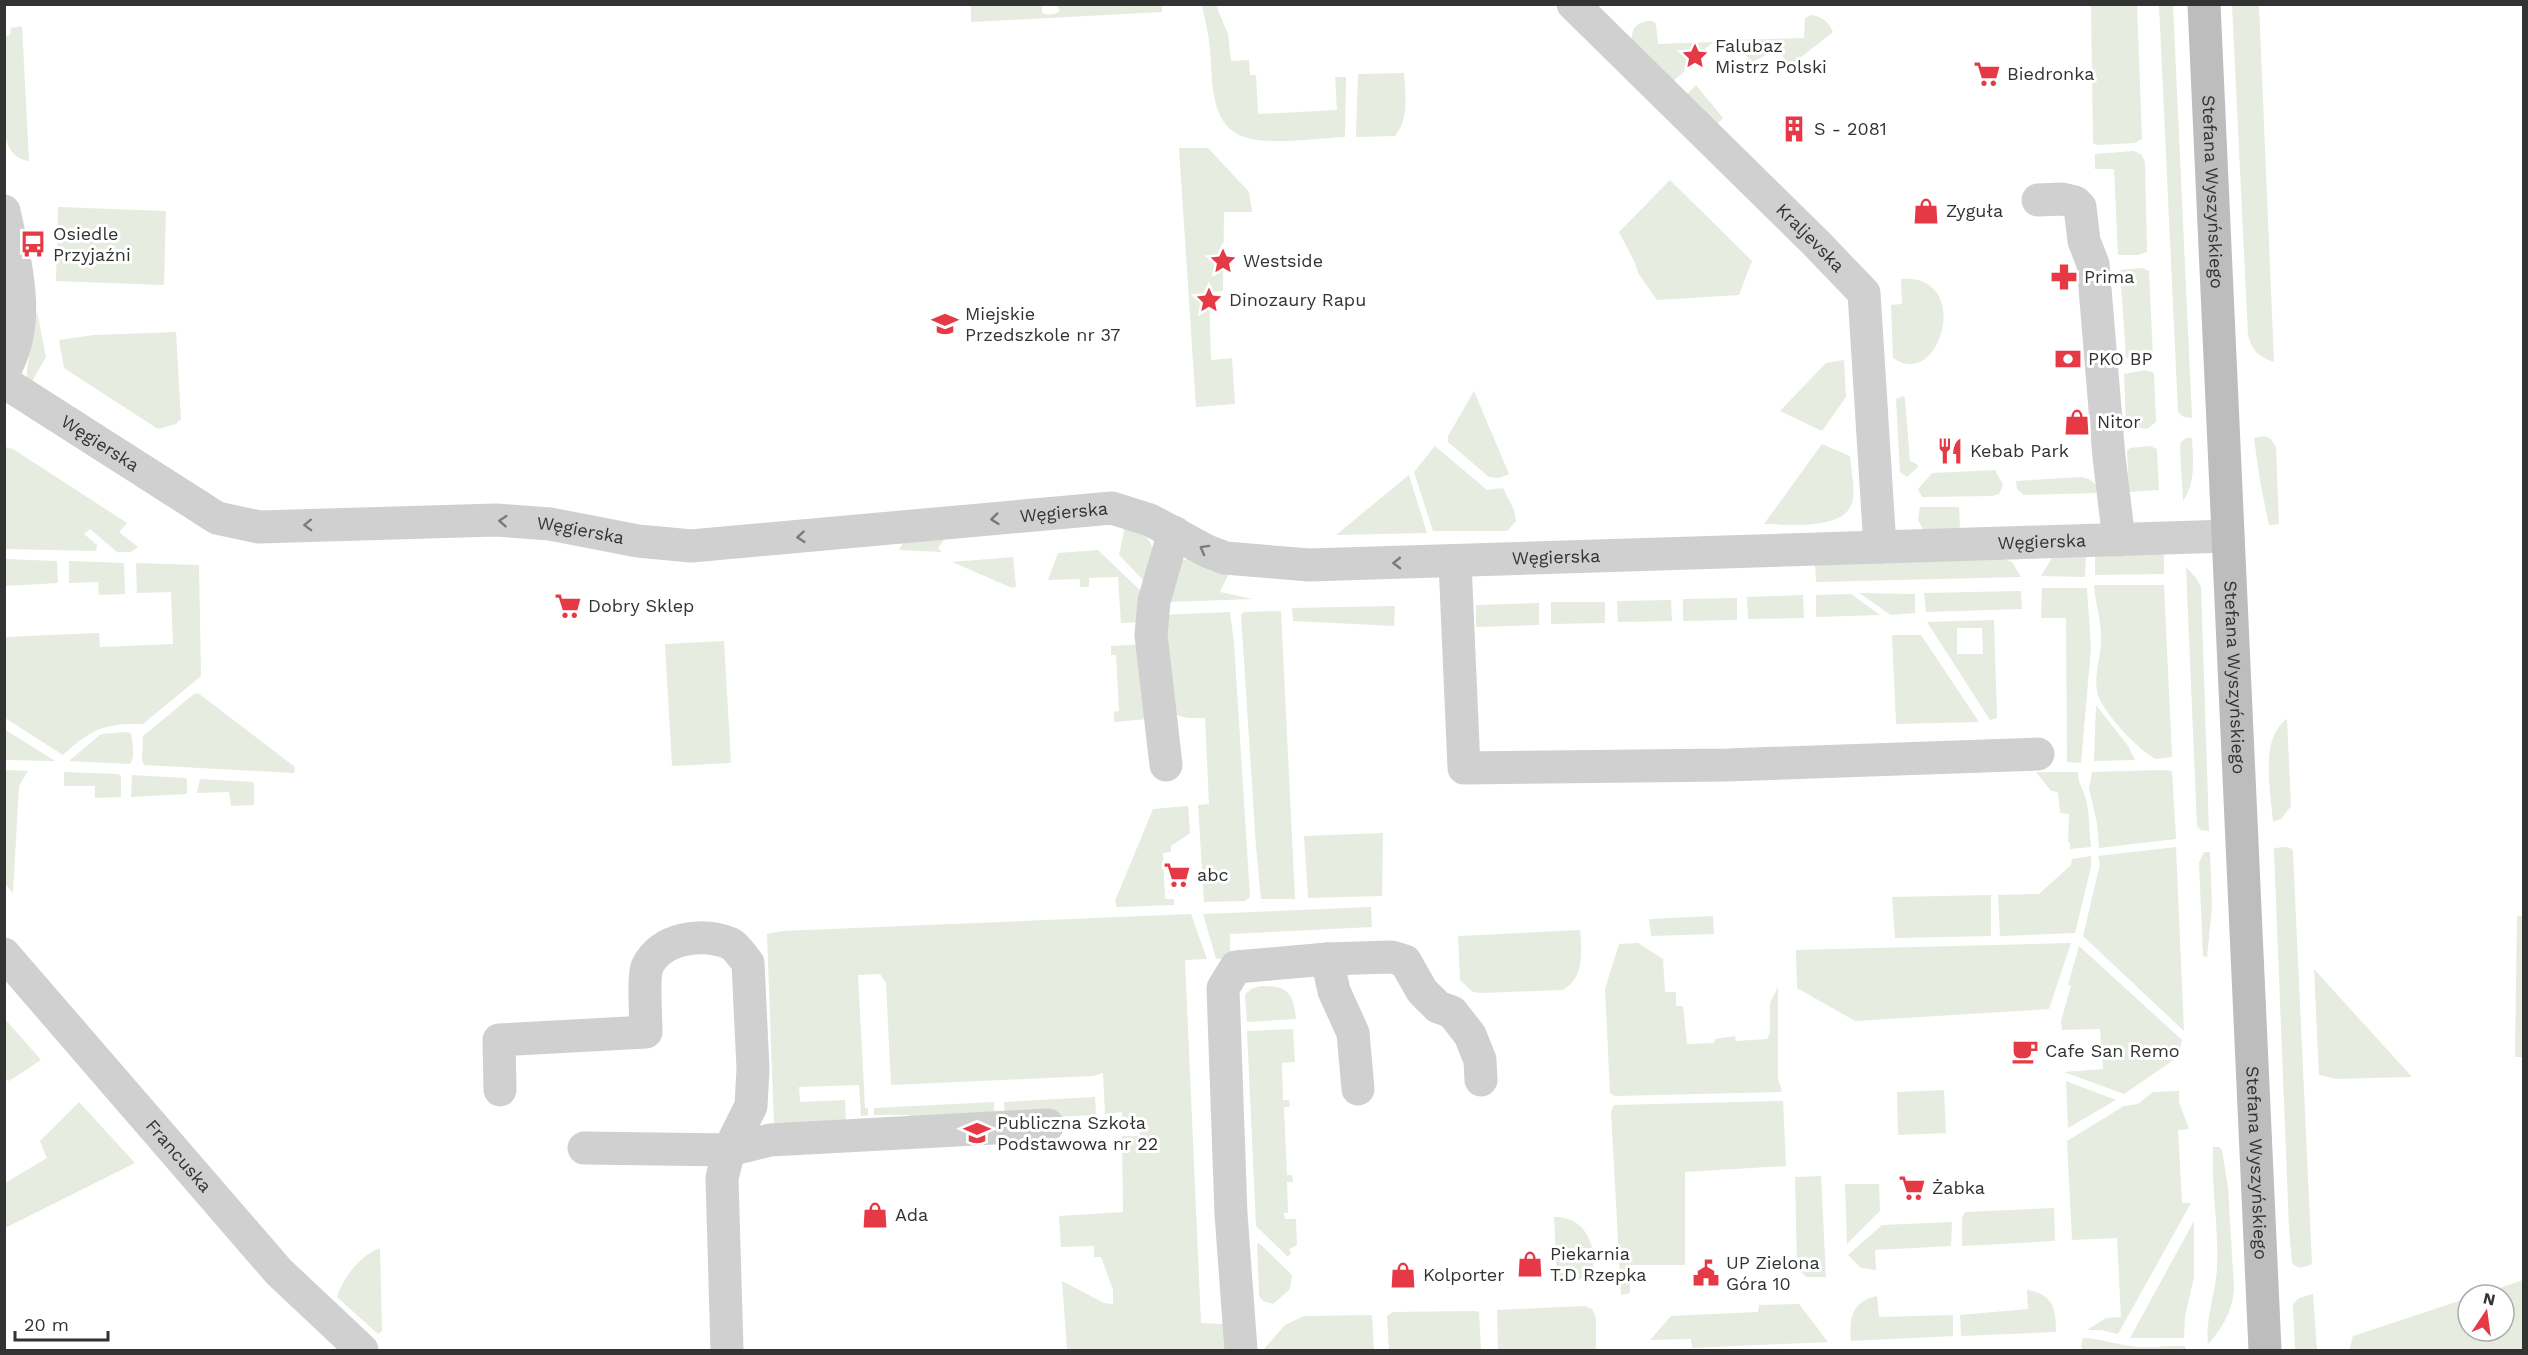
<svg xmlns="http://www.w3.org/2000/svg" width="2528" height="1355" font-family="'Work Sans',sans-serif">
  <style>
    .green { fill: #e6ecdf; fill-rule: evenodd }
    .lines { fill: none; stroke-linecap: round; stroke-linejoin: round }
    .street { stroke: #d0d0d0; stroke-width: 33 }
    .secondary { stroke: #bdbdbd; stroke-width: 33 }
    .oneway { stroke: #7a7a7a }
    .labels { text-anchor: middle; stroke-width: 6; stroke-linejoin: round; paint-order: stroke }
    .poi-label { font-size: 18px; fill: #333; stroke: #fff; text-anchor: start }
    .street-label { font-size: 18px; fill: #333; stroke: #fff }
  </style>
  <rect width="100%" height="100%" fill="#fff"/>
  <g class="green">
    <path d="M1162,4V12L971,22V5H1042V13C1048,15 1056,16 1060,10L1056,5Z"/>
    <path d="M1202,5H1216L1228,34L1231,61L1249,60L1250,75H1256L1258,114L1337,110L1335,77H1346L1345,137C1319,138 1272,145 1247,138C1209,127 1213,81 1210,50C1209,35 1205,20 1202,5Z"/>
    <path d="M2091,5H2137L2142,139L2135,143L2098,145L2093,143Z"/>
    <path d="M2159,5H2173L2192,418L2184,417L2178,412Z"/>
    <path d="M2232,5H2259L2274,362C2259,357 2252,351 2248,335Z"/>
    <path d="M1811,15C1823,17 1828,21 1833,32L1785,70L1781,63L1785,60L1778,49L1752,62L1731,40L1804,38L1805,18Z"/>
    <path d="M1647,21H1653L1656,24L1658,44L1713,42L1689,63L1691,66L1672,82L1632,40C1631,28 1636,24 1647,21Z"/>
    <path d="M22,26L29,161C19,160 12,154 8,145C0,122 4,63 5,36L10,35L11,28Z"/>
    <path d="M1404,73C1405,96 1410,117 1395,136L1356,137L1358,74Z"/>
    <path d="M1696,85L1723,118L1716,125L1686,95Z"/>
    <path d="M1179,148H1208L1249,192L1252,212H1224L1223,291L1209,292L1211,360L1232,358L1235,404L1196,407Z"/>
    <path d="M2133,151L2141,154L2145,162L2147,252L2138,255H2118L2114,169H2095V154Z"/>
    <path d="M1670,180L1752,261L1739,295L1657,300L1638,273L1635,263L1619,232Z"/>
    <path d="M58,207L166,211L164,285L56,281Z"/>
    <path d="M2142,268L2149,271L2153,357L2126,358L2120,270Z"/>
    <path d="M1901,279C1974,273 1941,392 1893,358L1891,305L1902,304Z"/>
    <path d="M37,311L46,357L31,383L27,377V369Z"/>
    <path d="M176,332L181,419L176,424L158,429L64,368L59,340L94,335Z"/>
    <path d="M1844,360L1846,397L1822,431L1780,411L1826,363Z"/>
    <path d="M2145,370L2154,373L2156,422L2147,429L2126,426L2124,374Z"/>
    <path d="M1474,391L1509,474L1499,478L1489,477L1448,442V436Z"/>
    <path d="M1903,396L1905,398L1910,461L1917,464L1918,467L1907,477L1900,472L1896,399Z"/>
    <path d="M2264,436L2271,439L2276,447L2279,524L2269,525L2260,481L2254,438Z"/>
    <path d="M2186,438H2192C2193,461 2196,482 2183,501L2180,448L2181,442Z"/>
    <path d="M1822,444L1850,456C1851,469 1855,486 1853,499C1848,532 1788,524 1764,524Z"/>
    <path d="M1435,446L1487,490L1503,488L1514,510L1516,521L1507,531H1433L1414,472Z"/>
    <path d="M2150,446L2157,449L2159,490L2129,492L2127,451L2130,448Z"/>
    <path d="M5,447L13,449L127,523L119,532L138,547L131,552H117L90,529L84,534L97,545L96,551L5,549Z"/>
    <path d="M1995,470L2003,485L1999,494L1992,496L1922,497L1918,489L1932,473Z"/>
    <path d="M1409,475L1427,533L1336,535Z"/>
    <path d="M2081,477L2089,479L2098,486V491L2095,493L2024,495L2017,489L2016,481Z"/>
    <path d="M1920,507H1959L1960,529H1923L1918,520Z"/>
    <path d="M1125,526C1161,538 1154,553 1148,585L1119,555Z"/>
    <path d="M949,533L938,548L942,552L899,550L904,542Z"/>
    <path d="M1098,550L1144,594L1142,622L1121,623L1118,577L1089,578V587H1080V579L1048,580L1058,553Z"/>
    <path d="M2066,553L2086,554L2085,577L2041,576L2052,558Z"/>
    <path d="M2095,553H2159L2164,555V574L2095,575Z"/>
    <path d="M1997,556L2012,562L2021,577L1816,582L1815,563Z"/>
    <path d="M1013,557L1016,587L1012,588L952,562Z"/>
    <path d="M5,559L57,561L58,583L5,586Z"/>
    <path d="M1186,559H1194L1229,573L1220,592L1253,599L1168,602L1176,564Z"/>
    <path d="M69,561L124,563L125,594L99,595L98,582L69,583Z"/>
    <path d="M136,563L199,565L201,676L143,724C104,723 91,729 63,755L5,718V637L99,633L100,647L173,644L171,592L137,593Z"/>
    <path d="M2186,567L2196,578L2201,587L2209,831L2201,830L2197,826Z"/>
    <path d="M2094,585H2164L2172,757L2156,759C2139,751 2100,710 2097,691C2094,672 2102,654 2101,636C2101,619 2095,602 2094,585Z"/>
    <path d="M2042,588H2087L2091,648L2081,763L2067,762L2066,618H2041Z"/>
    <path d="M2021,591L2022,609L1926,612L1924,593Z"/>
    <path d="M1859,593L1915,594V613L1891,615Z"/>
    <path d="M1851,594L1880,615L1816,617V595Z"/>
    <path d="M1803,595L1804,618L1748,619L1747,597Z"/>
    <path d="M1737,598V620L1683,621V599Z"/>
    <path d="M1671,600L1672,621L1618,622L1617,601Z"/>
    <path d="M1551,602H1605V623L1551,624Z"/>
    <path d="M1539,603V625L1476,627V605Z"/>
    <path d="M1395,606L1394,626L1293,621L1292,608Z"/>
    <path d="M1281,611L1295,899H1261L1256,847L1241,615L1244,612Z"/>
    <path d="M1230,612L1234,643L1250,897L1245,901L1204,902L1198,805L1209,804L1205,718H1187L1174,714L1161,615Z"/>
    <path d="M1994,620L1997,718L1990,720L1927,622ZM1957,628H1982L1983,654H1957Z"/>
    <path d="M1892,635H1921L1979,722L1896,724Z"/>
    <path d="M724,641L731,763L672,766L665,644Z"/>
    <path d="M1144,644L1148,719L1114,722V712L1119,711L1116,655H1111V646Z"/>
    <path d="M198,693L295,767L294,773L144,765L142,760L143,736L194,694Z"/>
    <path d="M2096,705L2128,746L2135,760L2094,761Z"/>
    <path d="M2287,719L2291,806L2281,819L2273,822C2271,792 2259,738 2287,719Z"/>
    <path d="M4,729L55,761L5,760Z"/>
    <path d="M125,732L131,733C132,743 136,756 130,764L69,761L101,734Z"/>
    <path d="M5,770L28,771L19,786L13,893L5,884Z"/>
    <path d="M2163,770L2172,771L2176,839L2099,848L2097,823L2089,789L2092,772Z"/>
    <path d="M64,772L119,774L121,777V797L95,798V786H64Z"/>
    <path d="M2036,772H2078C2078,782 2082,788 2085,796C2090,812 2089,831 2091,847L2070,849V843L2068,842L2069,814L2060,813L2058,792L2051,791Z"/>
    <path d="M132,775L185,778L187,779V794L131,797Z"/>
    <path d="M200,779L252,782L254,784V805L231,806L229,792L197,793Z"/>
    <path d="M1188,806L1190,833L1171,846V852L1163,853L1165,899H1174V905L1117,907L1115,901L1153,809Z"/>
    <path d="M1383,833L1382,896L1308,898L1304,836Z"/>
    <path d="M2176,847L2184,1031L2083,936L2100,864L2098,856Z"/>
    <path d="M2286,847L2292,849L2293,853L2312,1264C2303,1268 2299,1270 2292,1263L2289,1228L2274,851V848Z"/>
    <path d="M2204,852H2210L2212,907L2207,957L2203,956L2199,863Z"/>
    <path d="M2091,856V867L2075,933L2000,936L1998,895L2039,894L2071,865L2072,859Z"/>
    <path d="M1991,895V936L1895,938L1892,897Z"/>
    <path d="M1371,907L1372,927L1230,934V958L1216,959L1203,914Z"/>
    <path d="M1191,914L1207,959L1185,960L1201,1323L1225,1324L1227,1350H1067L1062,1281L1104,1303L1113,1304V1290L1101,1257H1094V1246L1061,1247L1059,1216L1123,1212L1122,1136H1140L1139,1126H1123L1122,1112L1105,1114L1103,1073L1093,1076L891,1085L886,983L880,974L858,975L865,1108H868V1115L861,1116L859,1085L799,1087L800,1102L845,1100L846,1122L774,1125L767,934L783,931Z"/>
    <path d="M1713,916L1714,934L1651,936L1649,919Z"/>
    <path d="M2517,916H2524L2523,1057H2515Z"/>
    <path d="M1580,930C1582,951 1584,980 1562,990L1482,993L1473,992L1460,980L1458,936Z"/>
    <path d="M1638,943L1663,959L1665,992H1676V1006H1683L1687,1044L1714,1043L1715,1039L1735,1036L1736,1041L1767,1039L1770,1033V1003L1778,987V1079L1782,1092L1615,1096L1610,1093L1605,989L1619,944Z"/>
    <path d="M2071,943L2049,1009L1855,1021L1797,988L1796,950Z"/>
    <path d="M2079,946L2182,1040L2178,1057L2124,1094L2064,1072L2103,1069L2100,1029L2062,1030L2061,1021L2071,986L2068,985Z"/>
    <path d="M2314,969L2412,1077L2336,1079L2319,1075Z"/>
    <path d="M1261,986C1288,986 1293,992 1296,1019L1247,1022L1245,995L1251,989Z"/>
    <path d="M5,1019L41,1060L9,1081L5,1078Z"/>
    <path d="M1293,1029L1295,1062L1282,1063L1283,1100H1289L1290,1107H1284L1287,1175H1292L1293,1182H1287L1288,1213H1284L1285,1219H1296L1297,1245L1289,1249L1291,1253L1288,1257L1256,1226L1247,1031Z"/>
    <path d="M2066,1081L2116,1100L2068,1128Z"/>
    <path d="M1944,1090L1946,1133L1898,1135L1897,1092Z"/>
    <path d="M2179,1091V1102L2189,1129L2178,1130L2182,1203H2191L2118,1334L2101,1330H2087L2106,1318L2121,1317L2117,1238L2072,1240L2067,1141L2124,1106L2138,1104L2153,1092Z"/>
    <path d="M1095,1097L1096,1115L1005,1119L1004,1102Z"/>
    <path d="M1783,1101L1786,1166L1685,1172V1265H1630V1293L1621,1295L1611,1111L1614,1105Z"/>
    <path d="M79,1102L135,1163L5,1228V1183L47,1158L40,1141Z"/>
    <path d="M994,1102L995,1120L910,1124L909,1115H874V1108Z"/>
    <path d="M2213,1147H2219L2222,1150L2228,1187L2234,1289C2233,1310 2222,1329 2208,1344C2205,1318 2216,1293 2217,1267C2219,1227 2211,1187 2213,1147Z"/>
    <path d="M1821,1176L1826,1277H1806L1797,1267L1795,1177Z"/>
    <path d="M1845,1184H1879L1880,1211L1847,1244Z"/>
    <path d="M2054,1208L2055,1241L1962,1246V1218L1965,1212Z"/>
    <path d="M1554,1217C1564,1217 1572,1219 1580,1226C1591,1235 1602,1268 1585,1277C1577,1282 1566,1281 1557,1281Z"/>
    <path d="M2194,1221V1277L2185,1316L2184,1338H2130Z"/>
    <path d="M1952,1222L1951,1246L1875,1250L1876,1270L1861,1268L1848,1255L1882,1225Z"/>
    <path d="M1259,1243L1292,1275L1290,1289L1273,1304L1263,1301L1259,1296L1257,1244Z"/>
    <path d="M380,1248L382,1331L378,1334L337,1297C343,1278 360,1255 380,1248Z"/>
    <path d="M2523,1280V1350H2349L2353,1336L2468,1298V1331H2504V1295H2479Z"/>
    <path d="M2027,1290C2053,1294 2056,1308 2056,1332L1961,1336L1960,1315L2028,1309Z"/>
    <path d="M2313,1294L2317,1350H2295L2293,1304L2299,1298Z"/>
    <path d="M1877,1296L1879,1317L1953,1315V1336L1851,1341C1849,1318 1852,1301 1877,1296Z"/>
    <path d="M1799,1304L1828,1342L1692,1348L1691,1339L1650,1340L1671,1316L1758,1312L1759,1305Z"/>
    <path d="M1585,1306L1592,1309L1596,1318V1350H1498L1497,1310Z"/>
    <path d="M1475,1311L1479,1312L1481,1350H1389L1387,1316L1393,1312Z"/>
    <path d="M1372,1315L1374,1350H1263L1285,1325L1304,1316Z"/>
    <path d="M2083,1338C2102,1339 2119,1345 2138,1347C2154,1348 2169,1345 2185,1346L2186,1350H2083L2081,1346Z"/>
  </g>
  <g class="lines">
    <g class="street">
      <path id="s1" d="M1573,4L1816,243L1864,293L1880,547"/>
      <path d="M2038,200L2062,199L2075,202L2080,207L2084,241L2093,264L2109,457L2119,540"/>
      <path d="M4,211C15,263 33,322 4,371"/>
      <path id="s2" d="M4,382L217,518L259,527L496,520L550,524L638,541L691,546L1112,508L1150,520L1207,551L1225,558L1309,565L2228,536"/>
      <path d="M1455,562L1464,768L1727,765L2038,754"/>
      <path d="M1166,765L1151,635L1154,601L1174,532"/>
      <path id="s3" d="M4,954L279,1272L362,1350"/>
      <path d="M1358,1089L1353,1033L1334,991L1327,959L1392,957L1405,961L1422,991L1438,1007L1452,1012L1470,1035L1480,1060L1481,1080"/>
      <path d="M500,1090L499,1040L646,1032C646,1018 643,978 647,967C660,938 701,932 729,943C736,946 743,957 748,963L753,1069L751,1106L729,1150L722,1178L727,1350"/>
      <path d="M584,1148L729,1150L770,1140L1048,1125"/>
      <path d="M1241,1350L1231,1214L1223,988L1236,967L1327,959"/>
    </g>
    <path class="secondary" id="s4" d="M2204,4L2265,1350"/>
  </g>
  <defs><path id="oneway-chevron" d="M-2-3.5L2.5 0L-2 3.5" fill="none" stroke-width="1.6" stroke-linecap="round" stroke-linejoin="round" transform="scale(1.5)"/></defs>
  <g class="oneway">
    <use href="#oneway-chevron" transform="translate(995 519) rotate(174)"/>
    <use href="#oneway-chevron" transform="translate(503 521) rotate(-176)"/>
    <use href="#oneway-chevron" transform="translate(308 525) rotate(178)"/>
    <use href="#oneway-chevron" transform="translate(801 537) rotate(175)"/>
    <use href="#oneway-chevron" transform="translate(1204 549) rotate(-151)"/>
    <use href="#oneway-chevron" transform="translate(1397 563) rotate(179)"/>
  </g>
  <defs>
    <g id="sight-bare" transform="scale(2.07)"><path d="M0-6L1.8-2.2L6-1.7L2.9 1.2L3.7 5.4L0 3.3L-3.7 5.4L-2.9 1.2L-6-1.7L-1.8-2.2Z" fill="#e63946" stroke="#fff" stroke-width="2.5" paint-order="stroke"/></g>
    <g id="supermarket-bare" transform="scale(2.07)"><path d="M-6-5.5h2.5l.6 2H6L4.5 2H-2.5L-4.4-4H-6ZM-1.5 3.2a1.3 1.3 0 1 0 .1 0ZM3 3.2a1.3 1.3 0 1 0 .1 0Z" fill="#e63946" stroke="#fff" stroke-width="2.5" paint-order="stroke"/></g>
    <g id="building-bare" transform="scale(2.07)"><path d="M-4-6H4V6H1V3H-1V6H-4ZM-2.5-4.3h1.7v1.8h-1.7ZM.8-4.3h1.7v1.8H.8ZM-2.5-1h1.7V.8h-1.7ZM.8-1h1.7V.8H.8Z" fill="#e63946" stroke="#fff" stroke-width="2.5" paint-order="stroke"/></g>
    <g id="shop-bare" transform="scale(2.07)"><path d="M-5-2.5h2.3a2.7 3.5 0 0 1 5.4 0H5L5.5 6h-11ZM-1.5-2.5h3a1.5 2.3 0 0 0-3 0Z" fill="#e63946" stroke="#fff" stroke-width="2.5" paint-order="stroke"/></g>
    <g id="bus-bare" transform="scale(2.07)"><path d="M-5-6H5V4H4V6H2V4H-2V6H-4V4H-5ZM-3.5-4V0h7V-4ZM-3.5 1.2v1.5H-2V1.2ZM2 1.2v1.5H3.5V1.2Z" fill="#e63946" stroke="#fff" stroke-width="2.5" paint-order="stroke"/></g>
    <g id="pharmacy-bare" transform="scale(2.07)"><path d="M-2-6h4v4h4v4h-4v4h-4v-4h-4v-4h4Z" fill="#e63946" stroke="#fff" stroke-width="2.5" paint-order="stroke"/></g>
    <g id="school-bare" transform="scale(2.07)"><path d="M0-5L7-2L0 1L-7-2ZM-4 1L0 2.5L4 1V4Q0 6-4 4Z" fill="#e63946" stroke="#fff" stroke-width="2.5" paint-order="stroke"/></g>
    <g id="bank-bare" transform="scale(2.07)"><path d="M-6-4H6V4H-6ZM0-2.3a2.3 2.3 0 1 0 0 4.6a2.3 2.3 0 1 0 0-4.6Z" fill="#e63946" stroke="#fff" stroke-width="2.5" paint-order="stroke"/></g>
    <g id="restaurant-bare" transform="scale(2.07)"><path d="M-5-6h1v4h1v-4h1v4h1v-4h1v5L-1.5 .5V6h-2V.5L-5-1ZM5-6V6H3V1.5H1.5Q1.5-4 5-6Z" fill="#e63946" stroke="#fff" stroke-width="2.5" paint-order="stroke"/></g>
    <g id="cafe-bare" transform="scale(2.07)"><path d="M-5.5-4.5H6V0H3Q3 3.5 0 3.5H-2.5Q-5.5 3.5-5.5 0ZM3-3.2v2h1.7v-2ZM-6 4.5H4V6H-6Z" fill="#e63946" stroke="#fff" stroke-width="2.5" paint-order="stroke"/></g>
    <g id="civic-bare" transform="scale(2.07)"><path d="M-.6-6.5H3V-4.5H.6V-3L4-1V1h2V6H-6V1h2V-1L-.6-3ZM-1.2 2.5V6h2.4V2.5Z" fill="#e63946" stroke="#fff" stroke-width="2.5" paint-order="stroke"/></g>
  </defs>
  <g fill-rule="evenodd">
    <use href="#sight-bare" x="1695" y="56"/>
    <use href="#supermarket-bare" x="1987" y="74"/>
    <use href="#building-bare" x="1794" y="129"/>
    <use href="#shop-bare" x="1926" y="211"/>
    <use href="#bus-bare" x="33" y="244"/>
    <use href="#sight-bare" x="1223" y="261"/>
    <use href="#pharmacy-bare" x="2064" y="277"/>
    <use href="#sight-bare" x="1209" y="300"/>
    <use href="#school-bare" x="945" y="324"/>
    <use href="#bank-bare" x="2068" y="359"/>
    <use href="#shop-bare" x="2077" y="422"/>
    <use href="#restaurant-bare" x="1950" y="451"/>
    <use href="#supermarket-bare" x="568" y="606"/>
    <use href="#supermarket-bare" x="1177" y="875"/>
    <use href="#cafe-bare" x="2025" y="1051"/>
    <use href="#school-bare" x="977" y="1133"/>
    <use href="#supermarket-bare" x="1912" y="1188"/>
    <use href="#shop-bare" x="875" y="1215"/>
    <use href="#shop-bare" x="1530" y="1264"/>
    <use href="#civic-bare" x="1706" y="1273"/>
    <use href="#shop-bare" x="1403" y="1275"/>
  </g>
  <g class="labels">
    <g class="poi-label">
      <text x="1715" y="52">Falubaz<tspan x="1715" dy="21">Mistrz Polski</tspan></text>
      <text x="2007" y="80">Biedronka</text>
      <text x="1814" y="135">S - 2081</text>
      <text x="1946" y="217">Zyguła</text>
      <text x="53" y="240">Osiedle<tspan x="53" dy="21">Przyjaźni</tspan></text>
      <text x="1243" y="267">Westside</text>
      <text x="2084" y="283">Prima</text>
      <text x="1229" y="306">Dinozaury Rapu</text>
      <text x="965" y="320">Miejskie<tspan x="965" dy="21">Przedszkole nr 37</tspan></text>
      <text x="2088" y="365">PKO BP</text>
      <text x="2097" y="428">Nitor</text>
      <text x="1970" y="457">Kebab Park</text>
      <text x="588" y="612">Dobry Sklep</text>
      <text x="1197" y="881">abc</text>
      <text x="2045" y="1057">Cafe San Remo</text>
      <text x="997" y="1129">Publiczna Szkoła<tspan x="997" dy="21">Podstawowa nr 22</tspan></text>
      <text x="1932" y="1194">Żabka</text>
      <text x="895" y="1221">Ada</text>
      <text x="1550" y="1260">Piekarnia<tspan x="1550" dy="21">T.D Rzepka</tspan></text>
      <text x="1726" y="1269">UP Zielona<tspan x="1726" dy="21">Góra 10</tspan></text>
      <text x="1423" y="1281">Kolporter</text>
    </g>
    <g class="street-label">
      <text dy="6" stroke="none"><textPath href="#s4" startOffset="188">Stefana Wyszyńskiego</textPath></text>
      <text dy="6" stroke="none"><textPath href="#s1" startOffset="333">Kraljevska</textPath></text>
      <text dy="6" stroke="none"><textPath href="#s2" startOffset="114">Węgierska</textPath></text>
      <text dy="6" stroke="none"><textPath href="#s2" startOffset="1104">Węgierska</textPath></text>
      <text dy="6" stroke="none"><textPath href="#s2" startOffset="618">Węgierska</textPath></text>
      <text dy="6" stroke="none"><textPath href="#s2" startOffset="2094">Węgierska</textPath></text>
      <text dy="6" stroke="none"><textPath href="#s2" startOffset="1608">Węgierska</textPath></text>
      <text dy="6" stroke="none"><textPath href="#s4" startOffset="674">Stefana Wyszyńskiego</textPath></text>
      <text dy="6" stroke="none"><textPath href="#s3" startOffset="267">Francuska</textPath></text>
      <text dy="6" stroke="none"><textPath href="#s4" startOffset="1160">Stefana Wyszyńskiego</textPath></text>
    </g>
  </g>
  <rect width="2528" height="1355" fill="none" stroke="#333333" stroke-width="12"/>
  <g transform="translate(2486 1313) rotate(13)"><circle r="28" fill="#ffffff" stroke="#adadad" stroke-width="1.5"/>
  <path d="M0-4.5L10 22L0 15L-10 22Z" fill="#e63946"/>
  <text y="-9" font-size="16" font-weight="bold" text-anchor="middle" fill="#333333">N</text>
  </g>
  <path d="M15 1331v9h93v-9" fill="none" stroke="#333333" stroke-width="3"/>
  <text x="24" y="1331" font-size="18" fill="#333333" stroke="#ffffff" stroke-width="4.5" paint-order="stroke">20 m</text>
</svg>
